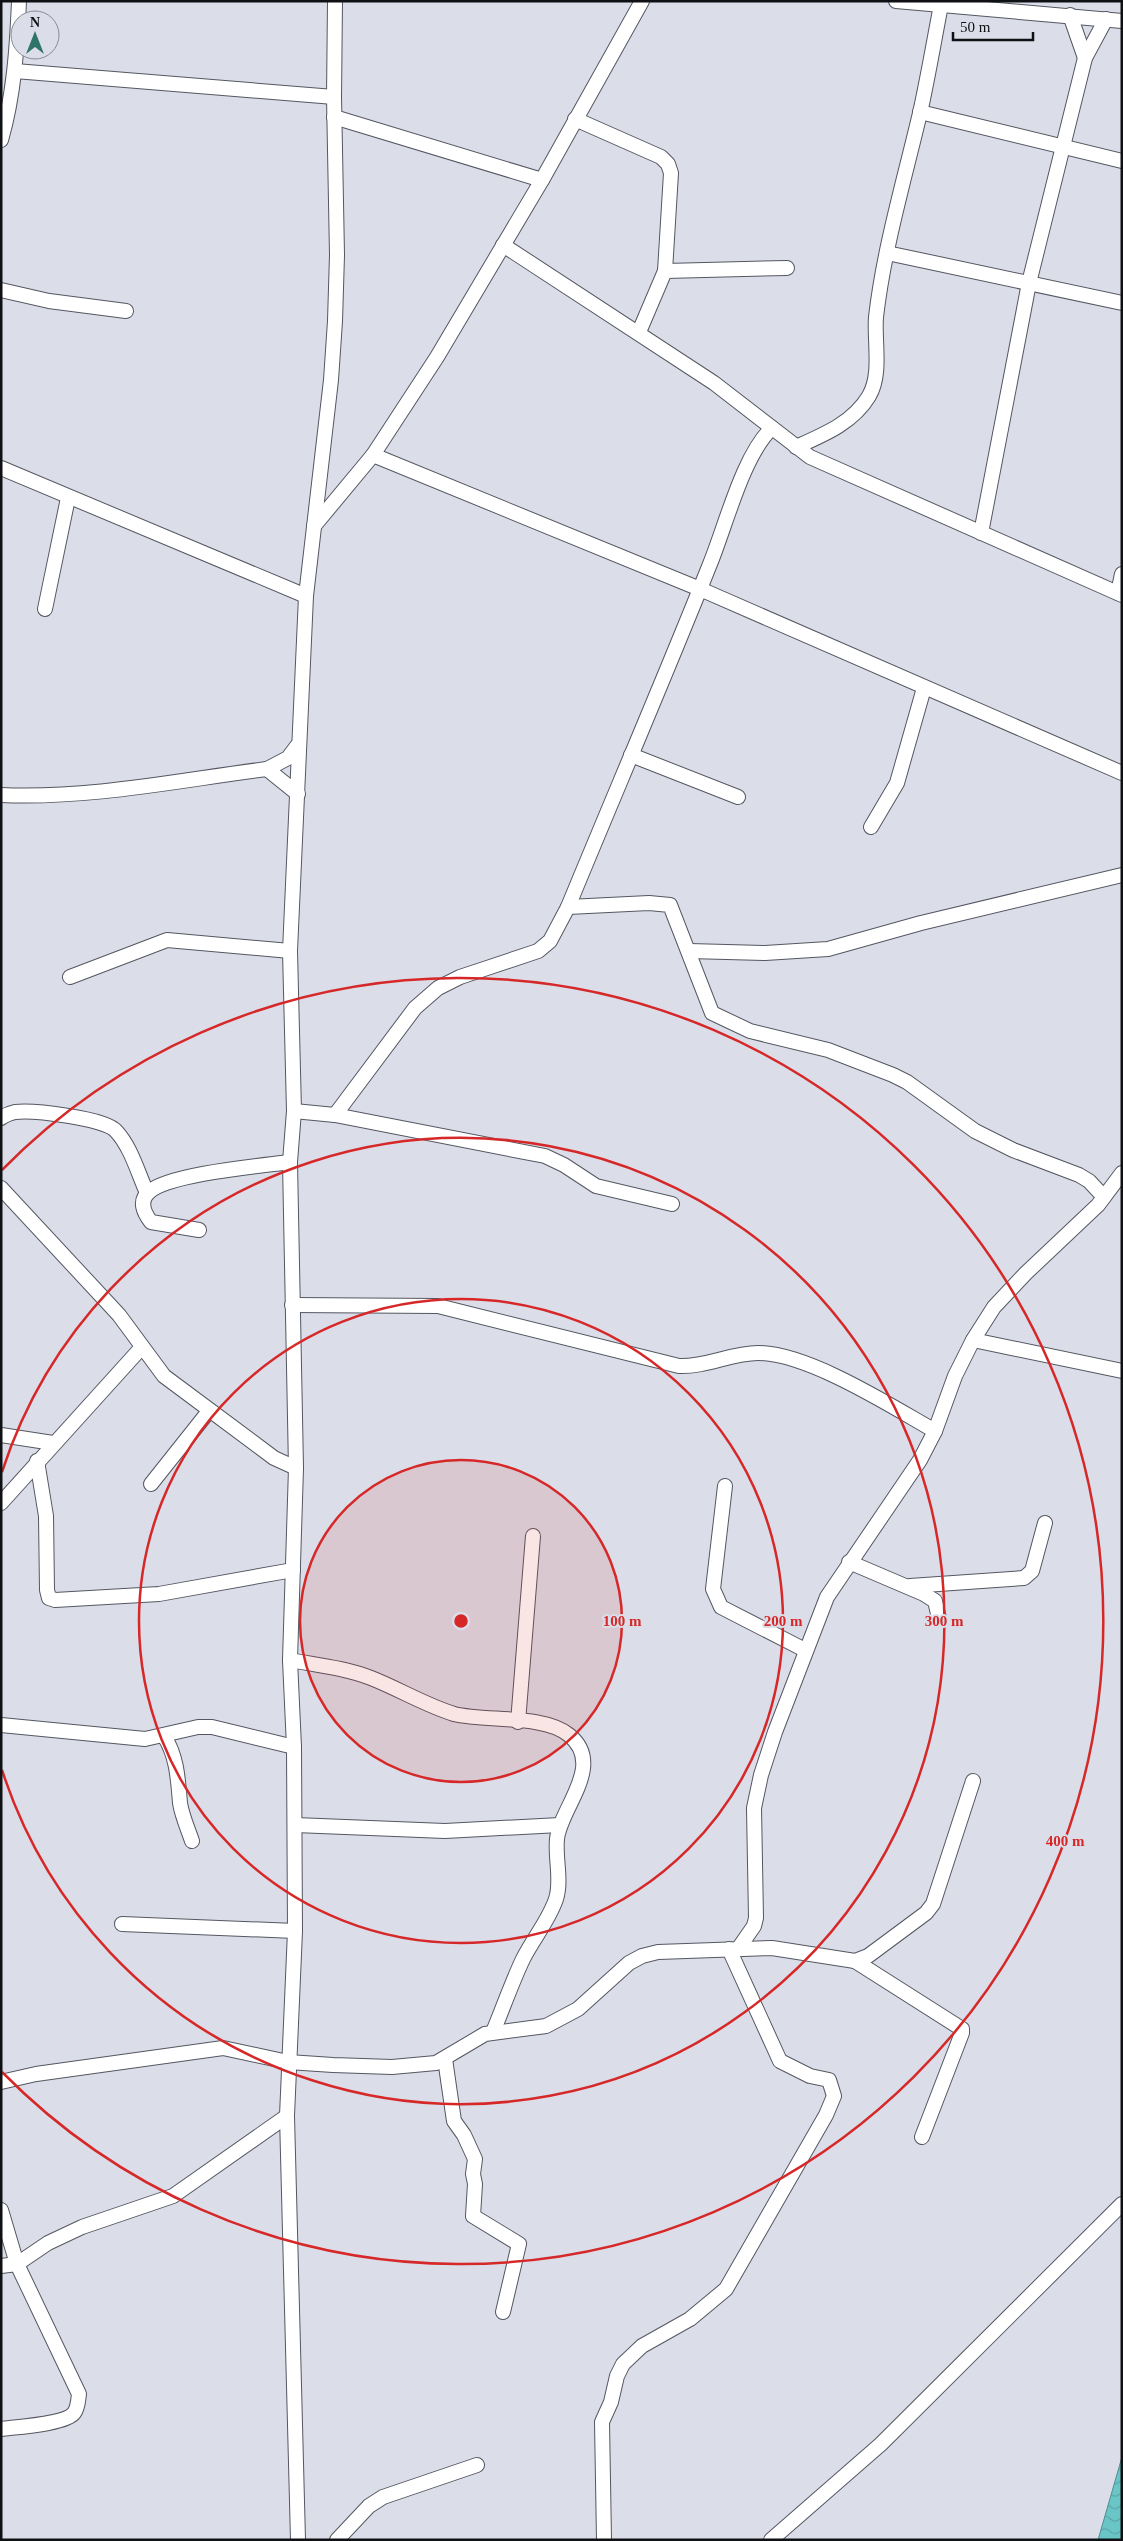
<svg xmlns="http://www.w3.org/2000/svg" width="1123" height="2541" font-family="'Times New Roman',serif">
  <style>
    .water { fill: url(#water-waves); stroke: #4f8f91 }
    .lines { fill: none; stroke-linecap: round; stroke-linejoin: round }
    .minor-casing { stroke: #545761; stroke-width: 16 }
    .minor { stroke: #fff; stroke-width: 14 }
    .ring { fill: none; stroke: #d62828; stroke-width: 2.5 }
    .centre { fill: #d62828; stroke: #dbdee9; stroke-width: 2.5 }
    .ring-label { font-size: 15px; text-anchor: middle; font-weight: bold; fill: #d62828; stroke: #dbdee9; stroke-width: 4; stroke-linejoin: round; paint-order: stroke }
  </style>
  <defs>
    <pattern id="water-waves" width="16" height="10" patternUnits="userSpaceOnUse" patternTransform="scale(1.25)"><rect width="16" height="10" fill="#6ac5c6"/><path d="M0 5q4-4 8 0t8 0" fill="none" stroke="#5ba8a9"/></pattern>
  </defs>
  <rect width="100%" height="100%" fill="#dbdee9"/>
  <path class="water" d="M1122,2457V2540H1098Z"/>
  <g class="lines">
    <g class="minor-casing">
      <g id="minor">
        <path d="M896,1L1122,21"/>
        <path d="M1070,15L1085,58"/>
        <path d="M15,71L334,97"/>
        <path d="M920,112L1122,161"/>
        <path d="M334,117L542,180"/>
        <path d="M575,119L661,157L668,164L671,173L665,271"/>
        <path d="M1,140C14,95 17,48 19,1"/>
        <path d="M503,245L714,383L810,457L1122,595"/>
        <path d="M887,253L1122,303"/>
        <path d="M1,290L49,301L126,311"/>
        <path d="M639,332L665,271L787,268"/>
        <path d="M796,447C823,435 853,423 869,396C882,374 874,341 876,317C884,248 904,181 920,113C928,77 934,41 941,5"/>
        <path d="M373,455L700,589L1122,773"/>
        <path d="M1,468L306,596"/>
        <path d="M314,526L373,455L437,357L542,180L642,1"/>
        <path d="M981,533L1029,283L1085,58L1106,19"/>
        <path d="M1118,593L1122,574"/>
        <path d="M45,609L68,498"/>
        <path d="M631,755L738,797"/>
        <path d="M267,769L298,794"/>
        <path d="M1,795C90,799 180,780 267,769L288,758L297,746"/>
        <path d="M871,827L897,783L924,688"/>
        <path d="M568,907L649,903L670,905L712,1013L750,1031L828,1050L893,1075L907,1082L975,1131L1013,1150L1079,1175L1089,1181L1104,1197"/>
        <path d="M689,951L765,953L828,949L921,923L1122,875"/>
        <path d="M70,977L167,940L290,951"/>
        <path d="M294,1111L335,1115L415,1008L438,988L460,977L538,951L550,941L568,907C615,793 664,679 710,564C726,525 743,455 772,428"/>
        <path d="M335,1115L545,1156L564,1165L596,1186L672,1204"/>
        <path d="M1,1118C5,1115 11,1113 15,1112C33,1110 105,1118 116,1131C131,1147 138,1173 147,1193"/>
        <path d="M1,1188L119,1315L164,1376L274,1458L296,1468"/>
        <path d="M199,1230L151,1222C144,1213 138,1201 149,1192C169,1174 260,1166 290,1162"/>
        <path d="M292,1305L438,1306L679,1366C707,1367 731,1353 758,1353C808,1353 891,1406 935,1431"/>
        <path d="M973,1340L1122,1371"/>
        <path d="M1,1435L53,1443"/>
        <path d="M37,1461L46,1516L47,1590L49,1598L55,1600L159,1594L293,1570"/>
        <path d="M151,1484L209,1411"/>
        <path d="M725,1486L713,1589L721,1607L805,1650"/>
        <path d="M1,1503L142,1347"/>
        <path d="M849,1562L924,1594L935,1601L939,1618"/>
        <path d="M910,1586L1024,1578L1032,1571L1045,1523"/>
        <path d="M290,1660C317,1665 346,1668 371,1678C399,1689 425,1705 454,1714C486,1722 544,1714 569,1735C606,1765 560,1808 557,1839C555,1858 562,1881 556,1899C549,1920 533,1939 523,1959C512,1982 503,2008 493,2032"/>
        <path d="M518,1722L533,1536"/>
        <path d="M1,1725L145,1739L198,1727H212L294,1747"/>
        <path d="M164,1736C177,1756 178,1779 180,1803C182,1816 188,1829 192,1841"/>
        <path d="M295,1825L445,1831L560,1825"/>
        <path d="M122,1924L295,1931"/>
        <path d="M738,1949L754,1926L756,1918L754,1808L761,1775L775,1732L827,1597L920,1460L935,1431L955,1376L973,1340L994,1307L1026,1273L1098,1205L1122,1173"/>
        <path d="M855,1961L962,2029V2033L922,2137"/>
        <path d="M445,2059L454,2121L464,2135L475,2159L473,2174L475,2184L473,2216L519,2244L503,2312"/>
        <path d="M1,2082L36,2074L223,2048L288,2062L333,2065L392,2067L436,2063L485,2034L546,2026L578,2009L629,1963L642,1956L658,1952L772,1948L855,1961L868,1956L926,1913L933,1904L973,1781"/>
        <path d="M1,2210L17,2264L79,2394C78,2401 78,2408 74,2413C66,2424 16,2427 1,2429"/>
        <path d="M1,2266L17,2264L48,2243L82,2227L173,2196L287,2116"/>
        <path d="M298,2540L287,2116L295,1931L294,1747L290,1660L296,1468L290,1162L294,1111L290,951L306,596L331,380L335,321L337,255L334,97L335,1"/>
        <path d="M337,2540L369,2506L383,2497L477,2465"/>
        <path d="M604,2540L602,2422L611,2402L617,2376L623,2364L642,2346L690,2319L726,2289L826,2115L834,2096L829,2080L810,2076L780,2061L729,1949"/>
        <path d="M771,2540L881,2444L1122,2204"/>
      </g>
    </g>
    <use href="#minor" class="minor"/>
  </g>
  <circle cx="461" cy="1621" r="161" fill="#d62828" fill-opacity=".12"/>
  <g class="ring">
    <circle cx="461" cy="1621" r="161"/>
    <circle cx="461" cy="1621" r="322"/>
    <path d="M2 1472A483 483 0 1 1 2 1770"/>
    <path d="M2 1170A643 643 0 1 1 2 2072"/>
  </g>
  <circle cx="461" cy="1621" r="8" class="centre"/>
  <g class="ring-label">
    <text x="622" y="1626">100 m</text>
    <text x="783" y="1626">200 m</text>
    <text x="944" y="1626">300 m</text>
    <text x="1065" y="1846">400 m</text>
  </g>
  <rect width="1123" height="2541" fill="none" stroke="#0f1014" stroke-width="5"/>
  <g transform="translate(35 35)"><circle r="24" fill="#dbdee9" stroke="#898c94"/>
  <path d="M0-4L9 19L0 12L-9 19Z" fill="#2e746a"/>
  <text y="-8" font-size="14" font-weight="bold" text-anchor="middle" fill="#0f1014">N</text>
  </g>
  <path d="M953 32v8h80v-8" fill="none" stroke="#0f1014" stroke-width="2.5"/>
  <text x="960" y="32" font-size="15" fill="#0f1014" stroke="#dbdee9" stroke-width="4" paint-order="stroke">50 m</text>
</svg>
